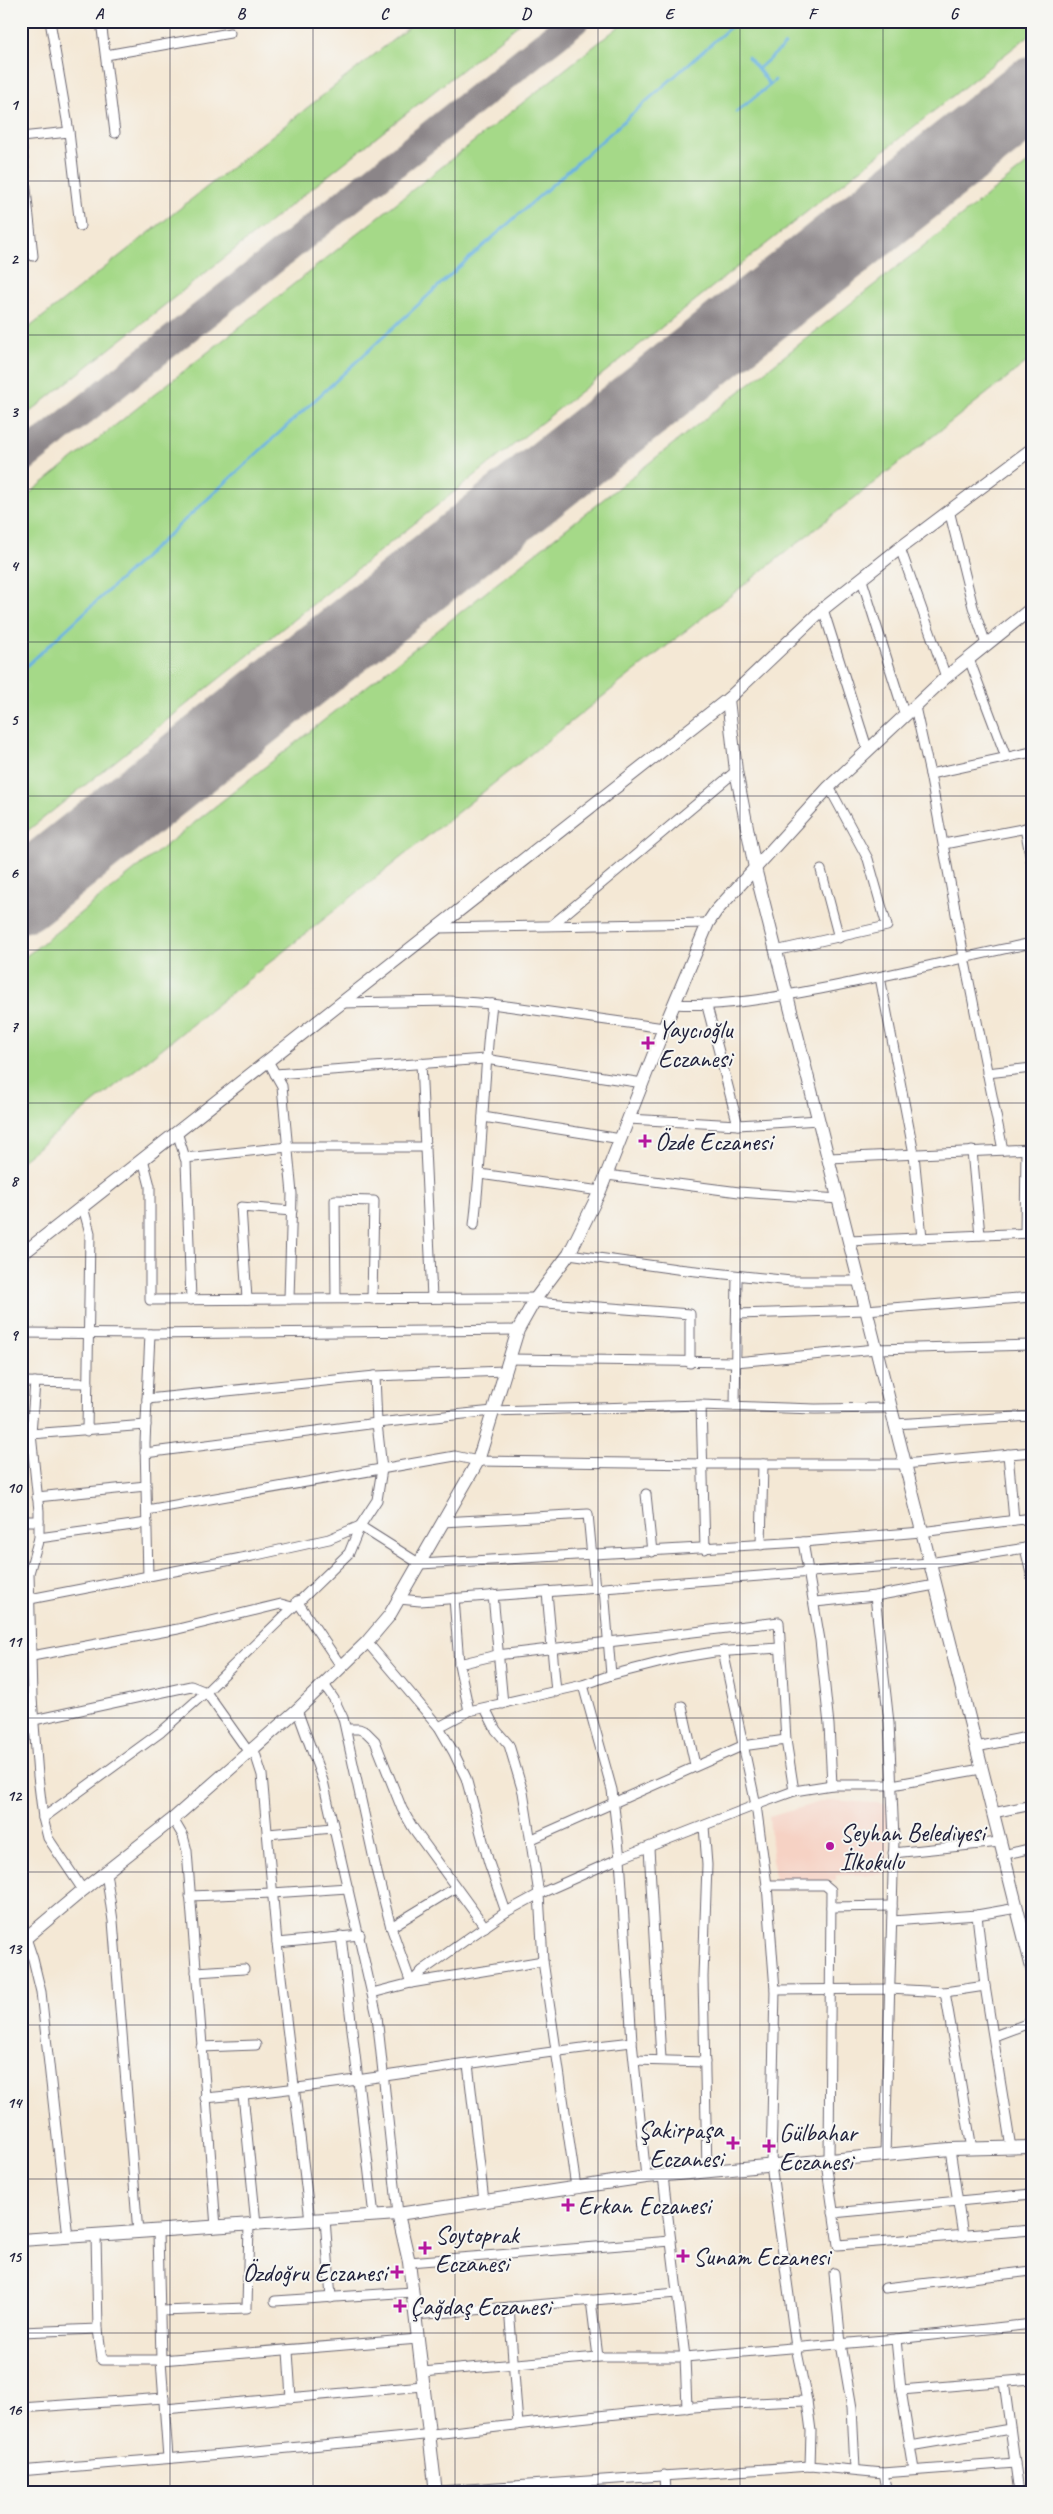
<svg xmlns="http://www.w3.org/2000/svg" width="1053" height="2514" font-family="Caveat,sans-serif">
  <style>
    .built { fill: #f6d2c4 }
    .green { fill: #a5d988; stroke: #647e62 }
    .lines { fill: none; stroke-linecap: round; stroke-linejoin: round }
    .stream { stroke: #6bb3e2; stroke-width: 3 }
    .taxiway { stroke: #8b8588; stroke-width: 29 }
    .runway { stroke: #8b8588; stroke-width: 74 }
    .street-casing { stroke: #6c6771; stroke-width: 11 }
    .secondary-casing { stroke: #6c6771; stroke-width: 14 }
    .street { stroke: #fff; stroke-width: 9 }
    .secondary { stroke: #fff; stroke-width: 12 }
    .grid { fill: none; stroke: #22223b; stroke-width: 1; stroke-opacity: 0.55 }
    .poi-dot { fill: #b5179e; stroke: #f6f6f2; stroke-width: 2 }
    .labels { text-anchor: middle; stroke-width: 4; stroke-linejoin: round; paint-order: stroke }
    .poi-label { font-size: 25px; fill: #22223b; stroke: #f6f6f2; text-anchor: start }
    .neatline { fill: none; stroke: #22223b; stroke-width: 2 }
    .grid-label { font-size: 16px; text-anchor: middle; font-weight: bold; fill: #22223b }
  </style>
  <rect width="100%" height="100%" fill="#f6f6f2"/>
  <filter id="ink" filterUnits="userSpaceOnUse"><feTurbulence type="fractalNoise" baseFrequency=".02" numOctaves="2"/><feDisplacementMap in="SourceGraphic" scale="10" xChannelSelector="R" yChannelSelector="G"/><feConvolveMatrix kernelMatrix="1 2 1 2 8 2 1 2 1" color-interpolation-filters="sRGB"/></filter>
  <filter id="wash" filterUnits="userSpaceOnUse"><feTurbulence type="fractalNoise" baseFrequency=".0096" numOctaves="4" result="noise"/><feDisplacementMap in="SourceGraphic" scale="20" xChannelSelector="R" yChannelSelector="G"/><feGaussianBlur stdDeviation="1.12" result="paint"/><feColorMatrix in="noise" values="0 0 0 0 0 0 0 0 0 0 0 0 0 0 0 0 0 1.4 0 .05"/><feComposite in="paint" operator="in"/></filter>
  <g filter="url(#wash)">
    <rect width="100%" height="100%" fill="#f4e8d5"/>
    <path class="built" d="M827,1800L889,1804L888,1874L836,1875V1880L775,1882L769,1817Z"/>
    <g class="green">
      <path d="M417,21H523L21,419V334Z"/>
      <path d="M626,21H1032V33L21,836V500Z"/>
      <path d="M1032,160V358L602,697L21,1161V960Z"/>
    </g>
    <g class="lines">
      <g class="stream">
        <path d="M748,57L758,69L785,45"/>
        <path d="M758,69L770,85L775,80"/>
        <path d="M736,112L770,85"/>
        <path d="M21,671L457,269L737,21"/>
      </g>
      <path class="taxiway" d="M21,460L574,21"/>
      <path class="runway" d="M21,896L1032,94"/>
    </g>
  </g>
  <g filter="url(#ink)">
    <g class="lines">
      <g class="street-casing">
        <g id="street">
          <path d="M101,21L115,133"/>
          <path d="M106,55L230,33"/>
          <path d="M69,132L80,226"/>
          <path d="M21,137L69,132L50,21"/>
          <path d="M21,141L33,256"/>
          <path d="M949,510L973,607L986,644"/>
          <path d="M900,548L946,677"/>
          <path d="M862,580L905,716"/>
          <path d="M823,609L868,751"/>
          <path d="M969,659L1006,757"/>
          <path d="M915,707L930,774L964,957L1003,1150"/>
          <path d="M930,774L1032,752"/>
          <path d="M1025,828L1032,865"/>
          <path d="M944,844L1032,827"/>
          <path d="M821,870L839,938"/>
          <path d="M552,925L736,771"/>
          <path d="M437,928L708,923"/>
          <path d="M775,951L887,926L868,859L829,787"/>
          <path d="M880,977L914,1154L922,1238"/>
          <path d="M342,1003L450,1001L492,1004L664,1028"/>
          <path d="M674,1004C723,1007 772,998 820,989C891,975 961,958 1032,943"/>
          <path d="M707,1006L738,1125"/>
          <path d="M421,1063L432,1298"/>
          <path d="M987,1073L1032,1068"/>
          <path d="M275,1074L485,1059L643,1083"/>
          <path d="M483,1117L621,1139"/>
          <path d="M628,1119L738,1125L819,1120"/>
          <path d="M177,1132L186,1161L191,1300"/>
          <path d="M972,1151L980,1235"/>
          <path d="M185,1158L288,1147H424"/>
          <path d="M829,1158L1032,1149"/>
          <path d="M143,1159L150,1186V1300L289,1299L292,1194L282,1086L268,1061"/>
          <path d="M480,1174L600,1191"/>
          <path d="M607,1175L739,1192L839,1199"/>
          <path d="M83,1207L90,1233L87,1431"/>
          <path d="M474,1225C483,1151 483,1077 492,1004"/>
          <path d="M1025,1233L1026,1149"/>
          <path d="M849,1241L1032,1233"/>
          <path d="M569,1254L677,1269L791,1281H859"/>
          <path d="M336,1298L335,1200L374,1201L372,1299"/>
          <path d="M247,1299L241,1207L292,1211"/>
          <path d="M289,1299L536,1298"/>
          <path d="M534,1302L690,1314V1363"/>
          <path d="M737,1314L866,1310L1032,1297"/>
          <path d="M21,1333L150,1334L518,1330"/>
          <path d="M509,1359L736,1362L876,1349L1032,1345"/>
          <path d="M375,1376L504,1371"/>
          <path d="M21,1382L88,1383"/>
          <path d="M35,1382L31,1434L39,1511V1538L29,1573L32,1698L38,1776L43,1818L48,1838L83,1890"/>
          <path d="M147,1399L375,1376L377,1423L493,1411L701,1405L815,1409L890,1408"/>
          <path d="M701,1405L705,1549"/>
          <path d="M735,1406L737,1276"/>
          <path d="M894,1424L1032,1416"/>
          <path d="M31,1434L146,1425"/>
          <path d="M145,1453L377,1423L382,1469L377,1500L360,1526L420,1564L803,1542L921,1532L1032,1518"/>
          <path d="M1008,1454L1014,1520"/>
          <path d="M646,1494L652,1552"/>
          <path d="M37,1497L146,1486"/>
          <path d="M147,1510L455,1456L478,1461L703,1464H904L1032,1452"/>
          <path d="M21,1521H39"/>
          <path d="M442,1522L588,1514L595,1589"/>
          <path d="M39,1538L147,1523"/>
          <path d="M803,1542L820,1640L829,1725L832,1785"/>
          <path d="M761,1545L763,1464"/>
          <path d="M1025,1548L1032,1578"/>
          <path d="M148,1577L145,1443L150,1334"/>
          <path d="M547,1592L556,1692"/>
          <path d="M493,1595L503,1704"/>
          <path d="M875,1596L889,1723L894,1839L885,2155"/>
          <path d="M454,1598L459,1664L469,1711"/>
          <path d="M399,1599L420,1601L599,1588"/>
          <path d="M297,1601L341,1666"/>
          <path d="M815,1602L875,1596L935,1585"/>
          <path d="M21,1603L30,1599L252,1556L329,1539L360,1526L349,1553L206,1692L161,1732L43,1818"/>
          <path d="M367,1642L439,1727L454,1753L466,1778L489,1863L506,1912"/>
          <path d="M723,1651L756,1805L767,1885L775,1990L771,2165L796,2347L807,2401L811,2431L810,2466"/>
          <path d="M32,1656L178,1629L281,1604L292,1607"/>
          <path d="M459,1664L497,1655L779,1622L786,1740L794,1791"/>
          <path d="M611,1675L604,1588L929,1563L1032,1547"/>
          <path d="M323,1683L334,1699L343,1718L377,1873L391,1927L411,1983L422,1971L470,1937L506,1912L539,1894L620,1858L756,1805L794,1791L832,1785H892L981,1769"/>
          <path d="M583,1685L612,1790L620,1858L632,2042L646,2177"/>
          <path d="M682,1706L695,1765"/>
          <path d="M485,1708L496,1730L509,1745L523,1792L539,1894L543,1961"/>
          <path d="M297,1710L323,1781L377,2016L398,2214"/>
          <path d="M34,1720L191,1686L206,1692L248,1751"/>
          <path d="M439,1727L469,1711L583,1685L611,1675L678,1658L714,1652L780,1648"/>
          <path d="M346,1729H359L366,1732L375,1741L402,1809L413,1828L485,1927"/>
          <path d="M253,1747L262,1775L277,1943L310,2220"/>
          <path d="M976,1747L1032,1736"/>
          <path d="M993,1813L1032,1805"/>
          <path d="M173,1819L183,1836L187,1851L216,2227"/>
          <path d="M704,1826L707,1865L703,1977L707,2171"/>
          <path d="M268,1834L333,1828"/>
          <path d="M532,1839L742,1746L786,1740"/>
          <path d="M649,1848L661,2059"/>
          <path d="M893,1853L1000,1842"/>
          <path d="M1003,1855L1032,1848"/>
          <path d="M106,1872L113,1921L138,2233"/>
          <path d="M767,1885H825L831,1890L829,2161"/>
          <path d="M190,1896L272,1893L348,1888"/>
          <path d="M831,1907L892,1906"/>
          <path d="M977,1915L985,1986L1011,2148"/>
          <path d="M892,1921L977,1915L1017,1908"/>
          <path d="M21,1923L33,1959L41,1992L68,2237"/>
          <path d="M391,1927L455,1888"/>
          <path d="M341,1936L374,2216"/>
          <path d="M277,1943L360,1935"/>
          <path d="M196,1972L244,1969"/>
          <path d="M775,1990L889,1989L945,1992L985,1986"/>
          <path d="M945,1992L972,2149"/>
          <path d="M372,1993L411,1983L543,1961L576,2187"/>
          <path d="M994,2036L1032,2022"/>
          <path d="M201,2047L256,2045"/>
          <path d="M635,2060L705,2062"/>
          <path d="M468,2064L484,2201"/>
          <path d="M243,2094L256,2224"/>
          <path d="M205,2098C348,2085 489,2058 632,2042"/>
          <path d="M950,2149L963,2236"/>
          <path d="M826,2162L838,2245L1032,2230"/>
          <path d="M663,2176L685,2357L687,2408"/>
          <path d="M833,2213L1032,2194"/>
          <path d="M325,2219L331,2298"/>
          <path d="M158,2231L161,2360L168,2458"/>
          <path d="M96,2236L98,2329L102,2360H161L418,2339"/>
          <path d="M409,2262L671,2241"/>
          <path d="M834,2273L841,2344L852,2408L855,2469"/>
          <path d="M885,2288L1032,2271"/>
          <path d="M591,2300L598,2357"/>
          <path d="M275,2301L412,2292"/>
          <path d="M509,2307L518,2425"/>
          <path d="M161,2311L247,2308L249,2225"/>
          <path d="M415,2315L677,2293"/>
          <path d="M21,2332L98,2329"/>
          <path d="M896,2339L901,2390L914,2470"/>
          <path d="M288,2351L291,2398"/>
          <path d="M422,2372L598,2357H685L896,2339L1032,2324"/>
          <path d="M1004,2382L1019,2493"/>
          <path d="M901,2390L1032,2379"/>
          <path d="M21,2408L164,2398"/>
          <path d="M165,2409L423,2386"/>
          <path d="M910,2446L1010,2429"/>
          <path d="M21,2471C158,2459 295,2449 432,2434C557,2421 682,2404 807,2401"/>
          <path d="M883,2473L887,2493"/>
          <path d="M664,2475L665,2493"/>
          <path d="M409,2493L810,2466L883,2473L1015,2463"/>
        </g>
      </g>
      <g class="secondary-casing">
        <g id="secondary">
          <path d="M728,699L736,771L755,868L1032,1968"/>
          <path d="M21,1255L728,699L823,609L900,548L1032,449"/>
          <path d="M21,1942L83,1890L173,1819L297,1710L367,1642L389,1616L478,1461L518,1330L536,1298L569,1254L600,1191L664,1028L708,923L716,911L829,787L946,677L1032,608"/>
          <path d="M398,2214L409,2262L436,2493"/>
          <path d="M21,2240L398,2214L646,2177L950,2149L1032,2147"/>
        </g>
      </g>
      <use href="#street" class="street"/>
      <use href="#secondary" class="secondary"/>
    </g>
  </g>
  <path class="grid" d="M170,21V2493M313,21V2493M455,21V2493M598,21V2493M740,21V2493M883,21V2493M21,181H1032M21,335H1032M21,489H1032M21,642H1032M21,796H1032M21,950H1032M21,1103H1032M21,1257H1032M21,1411H1032M21,1564H1032M21,1718H1032M21,1872H1032M21,2025H1032M21,2179H1032M21,2333H1032"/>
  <g class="poi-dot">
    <path d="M645.5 1035.5h5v5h5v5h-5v5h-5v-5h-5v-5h5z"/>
    <path d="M642.5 1133.5h5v5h5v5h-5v5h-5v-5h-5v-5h5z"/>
    <circle cx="830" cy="1846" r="5"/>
    <path d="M730.5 2135.5h5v5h5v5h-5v5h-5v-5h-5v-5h5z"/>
    <path d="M766.5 2138.5h5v5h5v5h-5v5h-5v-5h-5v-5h5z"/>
    <path d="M565.5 2197.5h5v5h5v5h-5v5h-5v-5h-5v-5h5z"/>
    <path d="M422.5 2240.5h5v5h5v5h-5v5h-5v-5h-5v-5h5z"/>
    <path d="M680.5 2248.5h5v5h5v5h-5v5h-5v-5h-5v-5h5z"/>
    <path d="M394.5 2264.5h5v5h5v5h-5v5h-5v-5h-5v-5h5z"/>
    <path d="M397.5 2298.5h5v5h5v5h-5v5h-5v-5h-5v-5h5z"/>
  </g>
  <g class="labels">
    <g class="poi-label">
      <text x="658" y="1038">Yaycıoğlu<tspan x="658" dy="29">Eczanesi</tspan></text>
      <text x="655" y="1150">Özde Eczanesi</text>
      <text x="840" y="1841">Seyhan Belediyesi<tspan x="840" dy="29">İlkokulu</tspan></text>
      <text x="723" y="2138" text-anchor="end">Şakirpaşa<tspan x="723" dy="29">Eczanesi</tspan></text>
      <text x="779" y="2141">Gülbahar<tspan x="779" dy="29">Eczanesi</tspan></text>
      <text x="578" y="2214">Erkan Eczanesi</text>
      <text x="435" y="2243">Soytoprak<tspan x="435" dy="29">Eczanesi</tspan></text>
      <text x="693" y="2265">Sunam Eczanesi</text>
      <text x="387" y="2281" text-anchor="end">Özdoğru Eczanesi</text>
      <text x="410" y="2315">Çağdaş Eczanesi</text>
    </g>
  </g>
  <rect width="1053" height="2514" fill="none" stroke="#f6f6f2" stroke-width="55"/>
  <rect x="28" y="28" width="998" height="2458" class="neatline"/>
  <g class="grid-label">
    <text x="99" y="19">A</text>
    <text x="241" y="19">B</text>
    <text x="384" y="19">C</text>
    <text x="526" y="19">D</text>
    <text x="669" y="19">E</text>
    <text x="812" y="19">F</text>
    <text x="954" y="19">G</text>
    <text x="14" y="110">1</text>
    <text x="14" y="264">2</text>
    <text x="14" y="417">3</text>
    <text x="14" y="571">4</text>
    <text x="14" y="725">5</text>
    <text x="14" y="878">6</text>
    <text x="14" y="1032">7</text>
    <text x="14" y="1186">8</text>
    <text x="14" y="1340">9</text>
    <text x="14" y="1493">10</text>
    <text x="14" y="1647">11</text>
    <text x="14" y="1801">12</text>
    <text x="14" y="1954">13</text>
    <text x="14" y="2108">14</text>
    <text x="14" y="2262">15</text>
    <text x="14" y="2415">16</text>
  </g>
</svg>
